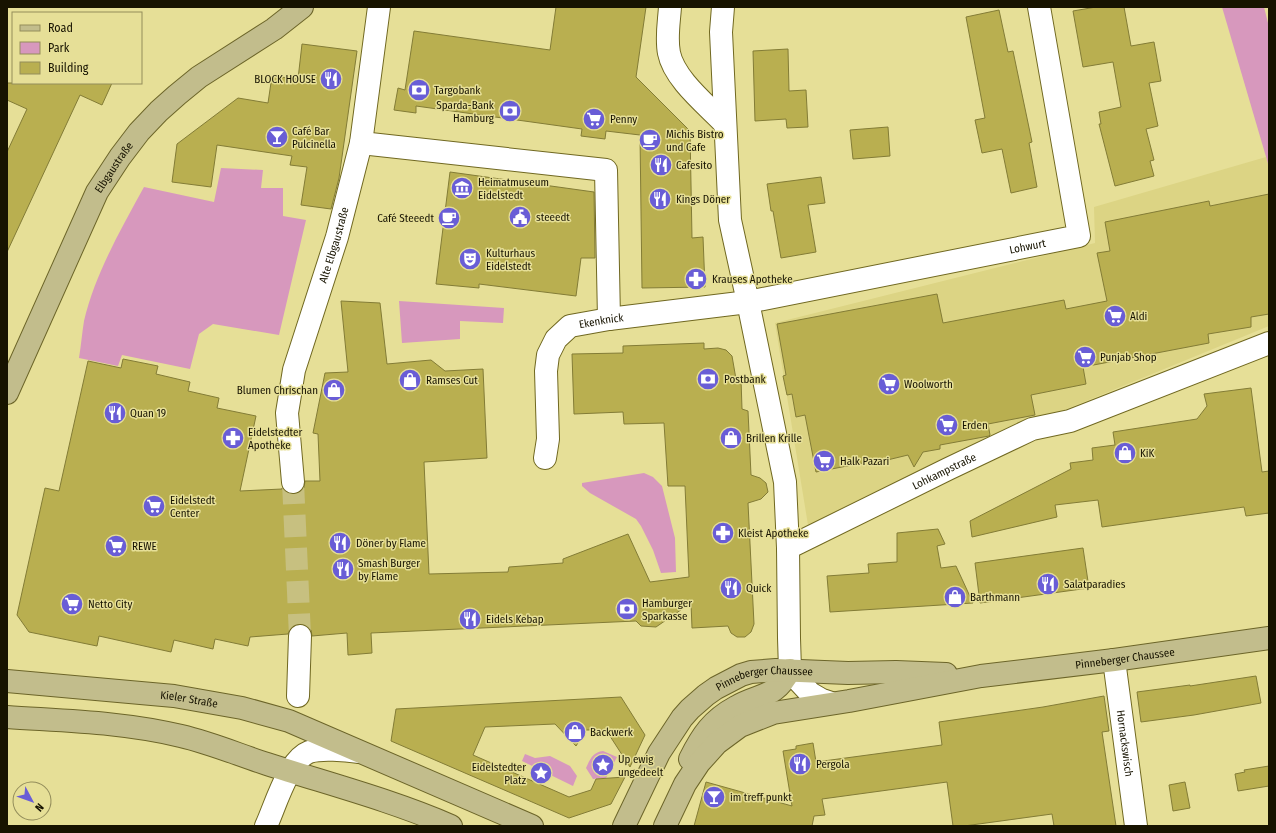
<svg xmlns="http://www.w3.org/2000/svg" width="1276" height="833" font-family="'Fira Sans Condensed',sans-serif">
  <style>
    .built { fill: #dcd484 }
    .green { fill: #d798bd }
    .building { fill: #b9af50; stroke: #837c36 }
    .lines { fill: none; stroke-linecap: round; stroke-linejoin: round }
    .minor-tunnel { stroke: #c7c080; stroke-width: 22; stroke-dasharray: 22 11; stroke-linecap: butt }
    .minor-casing { stroke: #706821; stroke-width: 24 }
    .major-casing { stroke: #6c6529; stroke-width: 24 }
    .minor { stroke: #fff; stroke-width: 22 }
    .major { stroke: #c2bd8c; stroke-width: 22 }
    .labels { text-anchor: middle; stroke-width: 3; stroke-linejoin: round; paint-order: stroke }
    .poi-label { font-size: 11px; fill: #171300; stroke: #e6df97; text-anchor: start }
    .street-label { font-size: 11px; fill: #171300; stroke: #e6df97 }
  </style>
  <rect width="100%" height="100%" fill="#e6df97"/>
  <path class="built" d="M1266,157L1269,167V326L1057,413L808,525L775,323L1095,243L1094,207Z"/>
  <g class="green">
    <path d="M1222,7H1264L1269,27V167Z"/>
    <path d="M221,168L263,170L261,188H283V216L306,220L279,335L213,324L199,334L190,369L122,355L118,366L79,358C81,346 82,333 84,321C95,274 121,229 144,187L214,202Z"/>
    <path d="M399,301L504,308L503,323L460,321V339L402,343Z"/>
    <path d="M644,473L653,477L662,486L675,538L676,572L661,573L653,550L641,526L636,519L590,493L582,486V483Z"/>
    <path d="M603,751L617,757L606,778L593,779L586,768C590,759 593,752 603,751Z"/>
    <path d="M525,754L535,758L550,756L570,766L577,776L573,786L522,761Z"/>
  </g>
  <g class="building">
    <path d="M556,7H646L636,77L690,131L692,238L703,237L705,287L642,288L640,135L606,131L605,139L581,136L582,129L416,106V113L394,110L398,88L405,90L414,31L550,50Z"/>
    <path d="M1096,7H1124L1131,46L1154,42L1161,81L1149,83L1158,126L1146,129L1154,160L1150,161L1154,176L1115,186L1099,124H1101L1099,112L1121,107L1113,62L1083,67L1073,11Z"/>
    <path d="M999,10L1008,52L1013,51L1032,142L1029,143L1037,187L1011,193L1002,149L982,153L975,120L985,118L966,17Z"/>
    <path d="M302,44L357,51L339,178L331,209L301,205L307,167L290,165L292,156L217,145L211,187L172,182L177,144L238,98L268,103L272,76L298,79Z"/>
    <path d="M788,49L789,91L806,90L808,127L787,128L786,119L755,121L753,51Z"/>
    <path d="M7,83H112L102,105L80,95L7,252V152L27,109L7,100Z"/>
    <path d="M888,127L890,156L853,159L850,130Z"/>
    <path d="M450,172L594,192L595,258H581L576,296L479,284V288L436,284Z"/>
    <path d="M821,177L825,203L808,205L816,252L781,258L773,211H771L767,184Z"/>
    <path d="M1269,194V314L1251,317V327L1208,334L1209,343L1083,367L1086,384L1031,395L1035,415L988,424L990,435L989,436L940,445V449L923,452L914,467L908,455L879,462L878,460L816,472L805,415L796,417L792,394L787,395L783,376L786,375L777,324L937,294L943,323L1064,300L1066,309L1107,301L1097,253L1110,251L1105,222L1209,201L1210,206Z"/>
    <path d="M341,301L380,303L387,364L431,360L445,371L483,369L487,458L424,462L429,574L508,572L509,567L563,563V559L628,534L650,582L689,577L685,486H668L664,423L624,424L623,412L574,414L572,354L623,353V346L704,343V349L718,348L726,350L732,356L736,379H741L742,409L748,411L751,475L760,478L766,483L768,492L761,499L748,503L754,624L751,632L745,637H737L731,633L728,626L692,628L691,603L656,627L641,626L636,621L371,633L372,653L348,655L347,633L312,636L311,630L307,626L301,624L294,625L290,629L288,634L250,637L248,646L215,639L213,649L174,640L171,652L99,636L97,646L29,632L17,615L45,488L59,491L88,361L121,368L123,359L158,366L156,374L190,382L188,391L219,398L217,408L256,416L240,491L282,489V488L287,493L294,494L300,492L304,488L305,481H320L318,434L313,433L325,373L348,372Z"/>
    <path d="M1251,388L1262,472L1269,471V513L1246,516L1244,507L1102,527L1098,500L1055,505L1057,517L972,537L970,521L1071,469L1070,463L1093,460L1092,448L1115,445L1113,432L1197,419L1207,406L1204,394Z"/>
    <path d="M938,529L945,544L937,546L941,568L956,566L973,603L830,612L827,576L869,573L868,564L897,562V533Z"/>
    <path d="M1083,548L1089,588L980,603L975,563Z"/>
    <path d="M1256,676L1261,703L1194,715L1141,722L1137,692L1190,685V686Z"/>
    <path d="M1104,696L1109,731L1102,732L1116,826H1054L1052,814L964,826H953L947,782L822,799L825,815L814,816L812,826H694L706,782L792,806L783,751L796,749V746L813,743L816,762L942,745L939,722L1043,707Z"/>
    <path d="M621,697L645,735L630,767L606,730H586L576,746L555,724L485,727L473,755L569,797L591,790L596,779L625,777L611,804L569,818L391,741L396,709Z"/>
    <path d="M1269,766V786L1238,791L1235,774L1245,772L1244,770Z"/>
    <path d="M1185,782L1190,808L1173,811L1169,785Z"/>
  </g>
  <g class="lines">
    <path class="minor-tunnel" d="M293,482L300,636"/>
    <g class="minor-casing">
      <g id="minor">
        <path d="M670,7C669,22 666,38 669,53C674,79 707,105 724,123"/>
        <path d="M723,7L721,32L730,220L748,302L785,482L788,548L789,638L790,670L797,679L810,693L822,700L831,703"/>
        <path d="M361,143L606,170L609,319"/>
        <path id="s1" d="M545,458L548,439L546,371L548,355L556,339L570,326L609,319L748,302L1079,236L1039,7"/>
        <path id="s2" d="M293,482L287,413L294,370L337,237L361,143L379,7"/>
        <path id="s3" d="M788,548L948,469L1032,429L1070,421L1269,343"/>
        <path id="s4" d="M1114,660L1136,826"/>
        <path d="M298,696L300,636"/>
        <path d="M266,826C275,807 288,760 309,752C320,748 346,750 358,752"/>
      </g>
    </g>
    <g class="major-casing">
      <g id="major">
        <path id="s5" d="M7,393L97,192L120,157L139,132L159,111L177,95L199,77L274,29L302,7"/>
        <path id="s6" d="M7,681L174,696L242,708L289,721L532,826"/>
        <path d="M7,717C65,721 124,722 181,736C211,743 239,755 267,764C329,784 391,800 451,826"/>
        <path d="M690,759C702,735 712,720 736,707C760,693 775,699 790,670"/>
        <path id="s7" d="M624,826L659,753L682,718L690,709L706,695L716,688L741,675L751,672L776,670L848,673L896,672L946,674"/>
        <path id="s8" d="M665,826L685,784L699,763L717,743L740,726L773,713L849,701L981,676L1114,660L1269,638"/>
      </g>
    </g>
    <use href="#minor" class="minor"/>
    <use href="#major" class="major"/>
  </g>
  <defs>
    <g id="restaurant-disc" transform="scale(1.15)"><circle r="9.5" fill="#695dd6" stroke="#e6df97"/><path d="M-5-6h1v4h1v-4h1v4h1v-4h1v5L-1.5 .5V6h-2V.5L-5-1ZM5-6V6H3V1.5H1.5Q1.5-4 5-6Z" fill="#fff"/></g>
    <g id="bank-disc" transform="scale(1.15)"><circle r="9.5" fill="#695dd6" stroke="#e6df97"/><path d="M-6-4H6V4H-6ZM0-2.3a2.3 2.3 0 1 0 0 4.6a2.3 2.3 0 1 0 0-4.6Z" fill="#fff"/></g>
    <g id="supermarket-disc" transform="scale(1.15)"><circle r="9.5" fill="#695dd6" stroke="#e6df97"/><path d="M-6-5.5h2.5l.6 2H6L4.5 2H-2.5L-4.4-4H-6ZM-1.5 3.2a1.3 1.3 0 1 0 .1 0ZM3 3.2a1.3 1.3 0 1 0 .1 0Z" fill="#fff"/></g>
    <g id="bar-disc" transform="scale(1.15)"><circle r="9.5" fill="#695dd6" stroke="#e6df97"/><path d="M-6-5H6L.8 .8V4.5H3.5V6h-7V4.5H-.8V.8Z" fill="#fff"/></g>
    <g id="cafe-disc" transform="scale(1.15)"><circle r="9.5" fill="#695dd6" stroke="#e6df97"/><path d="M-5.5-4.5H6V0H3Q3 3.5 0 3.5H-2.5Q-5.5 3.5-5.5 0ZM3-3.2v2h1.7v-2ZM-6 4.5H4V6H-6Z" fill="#fff"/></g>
    <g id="museum-disc" transform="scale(1.15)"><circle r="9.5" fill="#695dd6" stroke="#e6df97"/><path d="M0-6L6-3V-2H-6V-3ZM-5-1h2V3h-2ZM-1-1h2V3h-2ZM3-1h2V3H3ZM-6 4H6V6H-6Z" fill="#fff"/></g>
    <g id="civic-disc" transform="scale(1.15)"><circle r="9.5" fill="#695dd6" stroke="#e6df97"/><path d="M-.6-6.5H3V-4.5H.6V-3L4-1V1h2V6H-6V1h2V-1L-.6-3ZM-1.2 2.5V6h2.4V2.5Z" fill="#fff"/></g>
    <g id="theatre-disc" transform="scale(1.15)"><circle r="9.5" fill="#695dd6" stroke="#e6df97"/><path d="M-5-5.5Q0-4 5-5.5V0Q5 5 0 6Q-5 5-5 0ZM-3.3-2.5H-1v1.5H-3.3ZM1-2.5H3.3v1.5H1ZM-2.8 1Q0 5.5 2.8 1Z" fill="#fff"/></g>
    <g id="pharmacy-disc" transform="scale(1.15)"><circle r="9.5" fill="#695dd6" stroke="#e6df97"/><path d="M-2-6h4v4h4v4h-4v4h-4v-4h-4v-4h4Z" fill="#fff"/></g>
    <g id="shop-disc" transform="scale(1.15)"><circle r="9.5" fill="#695dd6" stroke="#e6df97"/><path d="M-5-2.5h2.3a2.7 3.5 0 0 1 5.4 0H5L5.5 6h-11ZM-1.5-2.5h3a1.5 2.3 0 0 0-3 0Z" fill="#fff"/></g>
    <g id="sight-disc" transform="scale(1.15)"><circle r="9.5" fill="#695dd6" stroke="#e6df97"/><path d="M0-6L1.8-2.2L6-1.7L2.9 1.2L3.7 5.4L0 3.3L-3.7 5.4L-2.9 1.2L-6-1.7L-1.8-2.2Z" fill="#fff"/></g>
  </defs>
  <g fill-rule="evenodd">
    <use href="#restaurant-disc" x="331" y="79"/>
    <use href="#bank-disc" x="419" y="90"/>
    <use href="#bank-disc" x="510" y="111"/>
    <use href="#supermarket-disc" x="594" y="119"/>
    <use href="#bar-disc" x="277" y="137"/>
    <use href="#cafe-disc" x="650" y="140"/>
    <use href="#restaurant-disc" x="661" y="165"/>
    <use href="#museum-disc" x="462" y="188"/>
    <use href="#restaurant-disc" x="660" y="199"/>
    <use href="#civic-disc" x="520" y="217"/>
    <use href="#cafe-disc" x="449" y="218"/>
    <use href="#theatre-disc" x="470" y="259"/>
    <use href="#pharmacy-disc" x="696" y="279"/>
    <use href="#supermarket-disc" x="1115" y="316"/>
    <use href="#supermarket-disc" x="1085" y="357"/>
    <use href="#bank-disc" x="708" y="379"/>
    <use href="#shop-disc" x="410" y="380"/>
    <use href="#supermarket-disc" x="889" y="384"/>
    <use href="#shop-disc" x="334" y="390"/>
    <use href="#restaurant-disc" x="115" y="413"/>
    <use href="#supermarket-disc" x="947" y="425"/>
    <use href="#pharmacy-disc" x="233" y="438"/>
    <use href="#shop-disc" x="731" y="438"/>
    <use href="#shop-disc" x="1125" y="453"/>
    <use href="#supermarket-disc" x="824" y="461"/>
    <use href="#supermarket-disc" x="154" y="506"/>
    <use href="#pharmacy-disc" x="723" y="533"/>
    <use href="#restaurant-disc" x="340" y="543"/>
    <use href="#supermarket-disc" x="116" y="546"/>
    <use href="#restaurant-disc" x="343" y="569"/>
    <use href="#restaurant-disc" x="1048" y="584"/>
    <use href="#restaurant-disc" x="731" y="588"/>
    <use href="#shop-disc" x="955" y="597"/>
    <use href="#supermarket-disc" x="72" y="604"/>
    <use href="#bank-disc" x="627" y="609"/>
    <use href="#restaurant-disc" x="470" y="619"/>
    <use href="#shop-disc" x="575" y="732"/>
    <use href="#restaurant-disc" x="800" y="764"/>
    <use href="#sight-disc" x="603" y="765"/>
    <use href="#sight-disc" x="541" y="773"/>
    <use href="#bar-disc" x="714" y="797"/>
  </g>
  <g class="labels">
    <g class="poi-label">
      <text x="316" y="83" text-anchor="end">BLOCK HOUSE</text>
      <text x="434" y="94">Targobank</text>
      <text x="494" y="109" text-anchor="end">Sparda-Bank<tspan x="494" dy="13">Hamburg</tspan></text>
      <text x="610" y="123">Penny</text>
      <text x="292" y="135">Café Bar<tspan x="292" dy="13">Pulcinella</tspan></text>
      <text x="666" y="138">Michis Bistro<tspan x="666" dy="13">und Cafe</tspan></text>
      <text x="676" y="169">Cafesito</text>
      <text x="478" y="186">Heimatmuseum<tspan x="478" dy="13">Eidelstedt</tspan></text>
      <text x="676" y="203">Kings Döner</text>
      <text x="536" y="221">steeedt</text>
      <text x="434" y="222" text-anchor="end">Café Steeedt</text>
      <text x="486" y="257">Kulturhaus<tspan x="486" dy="13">Eidelstedt</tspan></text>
      <text x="712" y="283">Krauses Apotheke</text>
      <text x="1130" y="320">Aldi</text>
      <text x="1100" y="361">Punjab Shop</text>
      <text x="724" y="383">Postbank</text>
      <text x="426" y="384">Ramses Cut</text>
      <text x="904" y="388">Woolworth</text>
      <text x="318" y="394" text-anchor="end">Blumen Chrischan</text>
      <text x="130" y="417">Quan 19</text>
      <text x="962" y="429">Erden</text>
      <text x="248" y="436">Eidelstedter<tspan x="248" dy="13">Apotheke</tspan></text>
      <text x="746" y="442">Brillen Krille</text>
      <text x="1140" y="457">KiK</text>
      <text x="840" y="465">Halk Pazari</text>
      <text x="170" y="504">Eidelstedt<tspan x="170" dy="13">Center</tspan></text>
      <text x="738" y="537">Kleist Apotheke</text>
      <text x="356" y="547">Döner by Flame</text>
      <text x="132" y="550">REWE</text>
      <text x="358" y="567">Smash Burger<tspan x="358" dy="13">by Flame</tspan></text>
      <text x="1064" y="588">Salatparadies</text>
      <text x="746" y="592">Quick</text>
      <text x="970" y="601">Barthmann</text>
      <text x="642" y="607">Hamburger<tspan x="642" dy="13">Sparkasse</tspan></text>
      <text x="88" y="608">Netto City</text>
      <text x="486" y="623">Eidels Kebap</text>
      <text x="590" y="736">Backwerk</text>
      <text x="618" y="763">Up ewig<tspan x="618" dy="13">ungedeelt</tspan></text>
      <text x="816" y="768">Pergola</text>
      <text x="526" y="771" text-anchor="end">Eidelstedter<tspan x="526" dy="13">Platz</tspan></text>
      <text x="730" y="801">im treff punkt</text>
    </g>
    <g class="street-label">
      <text dy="4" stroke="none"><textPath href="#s5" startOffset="250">Elbgaustraße</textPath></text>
      <text dy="4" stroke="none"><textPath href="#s2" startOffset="244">Alte Elbgaustraße</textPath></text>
      <text dy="4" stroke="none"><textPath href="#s1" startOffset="605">Lohwurt</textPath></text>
      <text dy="4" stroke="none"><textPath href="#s1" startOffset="172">Ekenknick</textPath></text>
      <text dy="4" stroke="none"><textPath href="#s3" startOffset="174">Lohkampstraße</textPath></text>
      <text dy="4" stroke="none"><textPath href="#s8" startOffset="519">Pinneberger Chaussee</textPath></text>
      <text dy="4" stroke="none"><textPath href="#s7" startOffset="219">Pinneberger Chaussee</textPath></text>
      <text dy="4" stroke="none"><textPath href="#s6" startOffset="183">Kieler Straße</textPath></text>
      <text dy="4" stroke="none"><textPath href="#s4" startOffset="84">Hornackswisch</textPath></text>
    </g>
  </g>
  <rect width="1276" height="833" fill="none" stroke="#171300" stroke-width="16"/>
  <rect x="12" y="12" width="130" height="72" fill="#e6df97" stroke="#938d5b"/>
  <rect x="20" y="25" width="20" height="6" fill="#c2bd8c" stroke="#938d5b"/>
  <text x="48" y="32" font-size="12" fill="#171300">Road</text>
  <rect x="20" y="42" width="20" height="12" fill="#d798bd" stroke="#938d5b"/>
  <text x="48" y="52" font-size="12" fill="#171300">Park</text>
  <rect x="20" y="62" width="20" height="12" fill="#b9af50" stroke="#938d5b"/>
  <text x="48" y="72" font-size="12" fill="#171300">Building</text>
  <g transform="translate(32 801) rotate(131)"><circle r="19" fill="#e6df97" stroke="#938d5b"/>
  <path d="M0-3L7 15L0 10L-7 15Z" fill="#695dd6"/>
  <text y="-6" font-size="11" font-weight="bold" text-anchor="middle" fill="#171300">N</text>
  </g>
</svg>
